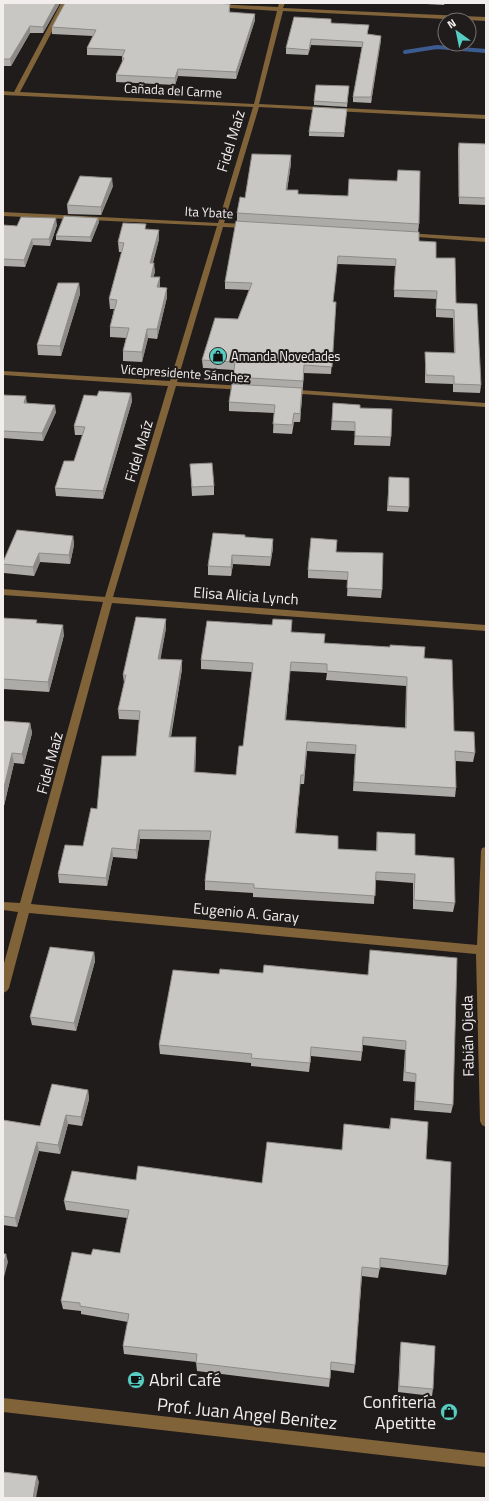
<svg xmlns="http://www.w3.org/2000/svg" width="489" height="1501" font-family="'Titillium Web',sans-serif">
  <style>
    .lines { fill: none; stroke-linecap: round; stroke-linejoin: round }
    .stream { stroke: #3c5c91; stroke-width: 4 }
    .minor { fill: #81633a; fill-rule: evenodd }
    .wall { fill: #adaba8; fill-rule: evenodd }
    .shaded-wall { fill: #8d8b88 }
    .building { fill: #c9c7c3; stroke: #8d8b88; fill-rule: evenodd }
    .labels { text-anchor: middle; stroke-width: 4; stroke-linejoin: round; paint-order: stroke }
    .far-street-label { font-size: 13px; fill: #f1eeed; stroke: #201c1b }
    .far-poi-label { font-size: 13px; fill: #f1eeed; stroke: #201c1b; text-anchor: start }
    .street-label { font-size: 15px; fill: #f1eeed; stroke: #201c1b }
    .near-poi-label { font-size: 18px; fill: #f1eeed; stroke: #201c1b; text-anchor: start }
    .near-street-label { font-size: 18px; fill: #f1eeed; stroke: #201c1b }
  </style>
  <rect width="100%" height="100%" fill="#201c1b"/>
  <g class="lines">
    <path class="stream" d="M405,52L437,47L486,51"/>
    <g class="minor">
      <path d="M61,3H67L20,92L254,104L277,11L215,7V5L217,4L278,7L279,3H285L283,8L486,17V21L283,11L259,104L486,115V119L259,107L224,223L248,224L251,226L248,228L223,227L177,382L244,386L248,388L244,390L176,386L113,597L486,625V631L112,603L31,904L477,945L481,851L482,848L486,847V1127L482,1125L480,1121L476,954L29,913L9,988L7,991L3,993V967L18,912L3,910V902L20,903L103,602L3,595V589L105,597L168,386L3,375V371L170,381L217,226L3,216V212L218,223L253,107L3,95V91L14,92Z"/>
      <path d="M406,233L486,238V242L404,236L403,235Z"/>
      <path d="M285,389L486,403V407L288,393L284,391Z"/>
      <path d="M3,1398L486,1453V1467L3,1412Z"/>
    </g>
  </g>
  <g class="wall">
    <path d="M3,3H60L43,33H30L11,66H3Z"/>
    <path d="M65,3H230V13L255,14V20L236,79L178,76L175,85L116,82V75L122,63V56L87,55V48L93,36L52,34V27Z"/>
    <path d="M426,3H445L444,5L426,4Z"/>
    <path d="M464,3H482V4Z"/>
    <path d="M331,19V23L368,30V34L381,36L371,103L353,102V97L362,47L311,45L308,55L286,54V48Z"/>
    <path d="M349,86L347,107L314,105V101Z"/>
    <path d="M347,109L344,137L309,136V132Z"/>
    <path d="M459,143L486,144V205L459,204L458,149Z"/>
    <path d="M291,155V163L287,190L298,194L348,196L397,181L398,170L419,224L418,232L419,241L436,258L456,303L481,385L480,393L453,392V384L425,383V352L454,353L453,318L436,317V299L394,297L395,266L337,264L333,302H336L331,374L304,373L300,422H294L292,434L273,433L274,413L229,411V402L233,384V377L234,370L203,368L202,360L238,319L249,290L225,289V282L237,221V213L245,198Z"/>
    <path d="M113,186L101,215L68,214L67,205Z"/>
    <path d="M98,218L99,222L91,242L56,240V236Z"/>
    <path d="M3,225L17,226L57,225L50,246L33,245L25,267L3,266Z"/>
    <path d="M146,230H159V239L153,263L155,272L153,277H160V287L167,297L157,339L148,338L142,362L123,361V351L126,338L110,337V327L114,309H110L109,299L122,252H119L118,242Z"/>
    <path d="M79,283L80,294L61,356L38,355L37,345Z"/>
    <path d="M131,393L132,401L103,499L56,496L55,488L74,461L83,435H75L74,426L97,396Z"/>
    <path d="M3,395L56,412L43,441L3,438Z"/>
    <path d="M333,403L360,408L391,437L390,446L354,445L355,431L331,430Z"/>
    <path d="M190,464L214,486V495L192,496Z"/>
    <path d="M389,477L409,507L408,512L387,511Z"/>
    <path d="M73,536L74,545L70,564L40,562L34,576L4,573L3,562Z"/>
    <path d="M245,537L273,539V548L270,566L233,564L231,576L208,575V566Z"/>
    <path d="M336,552L382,590L381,598L347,596L348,580L308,578V570Z"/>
    <path d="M3,618L37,623L64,635L49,692L3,689Z"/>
    <path d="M166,628L160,659L182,660V669L171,737L196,746L195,772L236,775L243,746L252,672L201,669V660L291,632L324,643L424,658L454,731L475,753L473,762L456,761V788L455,797L353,791L355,754L307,751L304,784H300L296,833L338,849L376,851L377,832L415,855L455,903L453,912L413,909V883L375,880L374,904L253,897V893L205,890V881L210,840L140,839L137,859L113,857L107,886L59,883L58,874L83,846L97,809L136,756L140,720L119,719L118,710L124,683L123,675ZM290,671L327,673L326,680L406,686L405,728L286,720Z"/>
    <path d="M3,721L30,723L32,733L24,764L14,763L3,810Z"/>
    <path d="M94,952L95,961L76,1031L32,1025L30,1017Z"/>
    <path d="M263,973L368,975L453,1105L451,1113L414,1110L415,1082L403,1081L405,1050L363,1045L361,1061L311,1056L309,1072L251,1066V1063L160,1054L159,1045L219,974Z"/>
    <path d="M88,1090L89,1099L82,1126L68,1124L60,1154L39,1151L17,1227L3,1225V1120L40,1126Z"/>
    <path d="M391,1118L426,1159L448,1266L446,1275L380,1267L378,1278L362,1276L355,1365L354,1373L331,1370L329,1387L197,1371L196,1362L124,1354L123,1346L128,1322L81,1314V1311L63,1309L61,1301L91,1255L120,1253L127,1218L66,1210L64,1201L136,1180L262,1183L342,1150L389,1129Z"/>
    <path d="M401,1342L433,1389L432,1396L398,1392L400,1349Z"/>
  </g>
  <g class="shaded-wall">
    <path d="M56,3H60L43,33V27Z"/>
    <path d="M255,14V20L236,79V72Z"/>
    <path d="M30,26V33L11,66L10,59Z"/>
    <path d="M381,36V41L371,103V97Z"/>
    <path d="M311,39V45L308,55L309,50Z"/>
    <path d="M178,69V76L175,85V78Z"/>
    <path d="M291,155V163L286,198V190Z"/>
    <path d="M112,178L113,186L101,215V207Z"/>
    <path d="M56,218L57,225L50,246L49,239Z"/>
    <path d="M98,218L99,222L91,242L90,237Z"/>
    <path d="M159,230V239L150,272V263Z"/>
    <path d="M32,239L33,245L25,267L24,260Z"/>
    <path d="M154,263L155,272L151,286V277Z"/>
    <path d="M160,277V286L158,297L157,287Z"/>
    <path d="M79,283L80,294L61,356L60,346Z"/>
    <path d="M167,288V297L157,339V329Z"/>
    <path d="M147,329L148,338L142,362V352Z"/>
    <path d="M302,388V397L300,422V414Z"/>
    <path d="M131,393L132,401L103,499V491Z"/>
    <path d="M26,396L27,404L24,403Z"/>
    <path d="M55,405L56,412L43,441L42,433Z"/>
    <path d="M73,536L74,545L70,564L69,555Z"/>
    <path d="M273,539V548L270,566Z"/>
    <path d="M39,553L40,562L34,576L33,567Z"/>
    <path d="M232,555L233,564L231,576V567Z"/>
    <path d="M166,619V628L159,668L158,659Z"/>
    <path d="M63,625L64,635L49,692L48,682Z"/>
    <path d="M182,660V669L169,746V737Z"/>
    <path d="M291,662L290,671L285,729V720Z"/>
    <path d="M30,723L32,733L24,764L22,754Z"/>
    <path d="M196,737V746L195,781L194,772Z"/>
    <path d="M12,753L14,763L3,810V792Z"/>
    <path d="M301,775L300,784L295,842V833Z"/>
    <path d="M139,830L140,839L137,859L136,850Z"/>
    <path d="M112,848L113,857L107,886L106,878Z"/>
    <path d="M94,952L95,961L76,1031L74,1023Z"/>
    <path d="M88,1090L89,1099L82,1126L81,1117Z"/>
    <path d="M66,1115L68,1124L60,1154L58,1145Z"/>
    <path d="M37,1142L39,1151L17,1227L15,1218Z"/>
    <path d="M6,1254L8,1262L3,1281V1266Z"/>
    <path d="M37,1476L39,1482L36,1498H33Z"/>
  </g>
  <g class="building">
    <path d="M3,3H56L43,27L30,26L10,59H3Z"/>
    <path d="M65,3H214L230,4L229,12L255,14L236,72L178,69L175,78L116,75L124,58L122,57L125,50L87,48L96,30L52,27Z"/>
    <path d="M294,17L331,19V23L369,25L367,34L381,36L371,97H353L363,42L311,39L309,50L286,48Z"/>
    <path d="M316,85L349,86L347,103L314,101Z"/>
    <path d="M313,107L347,109L344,133L309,132Z"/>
    <path d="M459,143L486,144V198L459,197Z"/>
    <path d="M252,154L291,155L286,190H298V194L348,196L349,179L397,181L398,170L420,171L419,224L237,213L240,197L245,198Z"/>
    <path d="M80,176L112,178L101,207L67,205Z"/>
    <path d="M64,216L98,218L90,237L56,236Z"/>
    <path d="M21,217L56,218L49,239H32L24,260L3,259V225L17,226Z"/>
    <path d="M236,221L419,232V241L436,242V258H455L456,303L477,304L481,385L454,384V376L426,375L425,352L455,353L454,310L436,309L437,291L394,290L396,259L338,256L333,302H336L332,367L304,365L303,381L233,377L235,362L202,360L215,318L238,319L252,283L225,282Z"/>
    <path d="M123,223L146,224L145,229L159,230L150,263H154L151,277H160L157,287L167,288L157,329H147L142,352L123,351L129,328L110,327L117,300L109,299L124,243L118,242Z"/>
    <path d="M58,283H79L60,346L37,345Z"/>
    <path d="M232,384L302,388L300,414L294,413L292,425L273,424L275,405L229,402Z"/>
    <path d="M99,391L131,393L103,491L55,488L64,461H74L85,427L74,426L84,395L97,396Z"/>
    <path d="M3,395L26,396L24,403L55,405L42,433L3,431Z"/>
    <path d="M333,403L360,405V408L392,409L391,437L355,436V422L332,421Z"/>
    <path d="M212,463L214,486L192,487L190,464Z"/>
    <path d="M389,477L409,478V507L388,506Z"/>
    <path d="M17,530L73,536L69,555L39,553L33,567L3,564V562Z"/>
    <path d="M213,533L245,535V537L273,539L271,557L232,555L231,567L208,566Z"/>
    <path d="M311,538L337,540L336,552L383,553L382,590L347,588L348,572L308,570Z"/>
    <path d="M136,617L166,619L158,659L182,660L169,737H196L194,772L236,775L239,746H243L253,663L201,660L207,621L272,625L273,619L292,620L291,632L325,634L324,643L390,647V645L425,647L424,658L452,660L454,731L474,732L475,753L455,751L456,788L354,782L356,745L307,742L304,775H301L295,833L338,836V849L377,851V832L415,834V855L454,858L455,903L414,900L415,874L376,872L375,896L254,888V884L205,881L211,831L139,830L136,850L112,848L106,878L58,874L65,845L83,846L91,808L97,809L102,756H136L140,711L118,710L126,675H123ZM291,662L327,664V671L407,677L406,728L285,720Z"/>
    <path d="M3,618L37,620L36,623L63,625L48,682L3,679Z"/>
    <path d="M3,721L30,723L22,754L12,753L3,792Z"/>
    <path d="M50,947L94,952L74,1023L30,1017Z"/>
    <path d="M370,950L457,958L453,1105L415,1101L416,1074L405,1072L406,1041L363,1037L362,1052L311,1047L310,1063L251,1058L252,1054L159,1045L173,970L219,974L220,969L263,973L264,965L368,975Z"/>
    <path d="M52,1084L88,1090L81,1117L66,1115L58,1145L37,1142L15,1218L3,1216V1120L40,1126Z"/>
    <path d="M391,1118L428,1122L426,1159L451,1162L448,1266L380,1258V1269L362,1267L355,1365L331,1362L330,1379L196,1363L197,1354L123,1346L129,1314L80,1306V1303L61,1301L72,1252L91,1255L93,1249L120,1253L129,1210L64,1201L72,1171L136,1180L138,1166L262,1183L267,1142L342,1150L344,1124L390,1129Z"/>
    <path d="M3,1254H6L3,1266Z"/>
    <path d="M401,1342L435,1346L433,1389L399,1386Z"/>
    <path d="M3,1472L37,1476L33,1498H3Z"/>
  </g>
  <defs>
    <g id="shop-disc" transform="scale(0.9)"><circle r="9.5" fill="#56cec3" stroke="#201c1b"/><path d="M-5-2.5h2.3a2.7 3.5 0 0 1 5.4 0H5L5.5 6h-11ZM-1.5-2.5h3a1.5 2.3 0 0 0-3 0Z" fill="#111"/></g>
    <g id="cafe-disc" transform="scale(0.9)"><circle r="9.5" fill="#56cec3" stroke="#201c1b"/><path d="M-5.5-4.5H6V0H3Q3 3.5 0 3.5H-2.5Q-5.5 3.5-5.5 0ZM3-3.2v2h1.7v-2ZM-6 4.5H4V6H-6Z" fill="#111"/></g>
  </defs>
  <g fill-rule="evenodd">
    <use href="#shop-disc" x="218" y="356"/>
    <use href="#cafe-disc" x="136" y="1380"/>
    <use href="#shop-disc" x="449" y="1412"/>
  </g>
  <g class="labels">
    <g class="far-street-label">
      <text transform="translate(173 90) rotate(3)" y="5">Cañada del Carme</text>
      <text transform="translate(209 212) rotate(3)" y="5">Ita Ybate</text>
      <text transform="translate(185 373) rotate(4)" y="5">Vicepresidente Sánchez</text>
    </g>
    <g class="far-poi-label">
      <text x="231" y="361">Amanda Novedades</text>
    </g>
    <g class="street-label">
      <text transform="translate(231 141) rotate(-73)" y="5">Fidel Maíz</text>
      <text transform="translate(139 451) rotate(-73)" y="5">Fidel Maíz</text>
      <text transform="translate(246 596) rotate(4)" y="5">Elisa Alicia Lynch</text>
      <text transform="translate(50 763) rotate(-75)" y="5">Fidel Maíz</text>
      <text transform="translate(246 913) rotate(5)" y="5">Eugenio A. Garay</text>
      <text transform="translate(468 1036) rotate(-91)" y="5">Fabián Ojeda</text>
    </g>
    <g class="near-poi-label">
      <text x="149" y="1386">Abril Café</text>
      <text x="436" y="1408" text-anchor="end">Confitería<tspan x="436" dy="21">Apetitte</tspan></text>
    </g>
    <g class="near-street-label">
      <text transform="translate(247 1414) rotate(6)" y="6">Prof. Juan Angel Benitez</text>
    </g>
  </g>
  <rect width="489" height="1501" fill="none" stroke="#f1eeed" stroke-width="8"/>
  <g transform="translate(457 32) rotate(327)"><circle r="19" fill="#201c1b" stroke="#74706f"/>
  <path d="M0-3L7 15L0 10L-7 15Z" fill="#56cec3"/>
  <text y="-6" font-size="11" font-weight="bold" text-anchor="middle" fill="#f1eeed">N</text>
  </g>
</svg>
